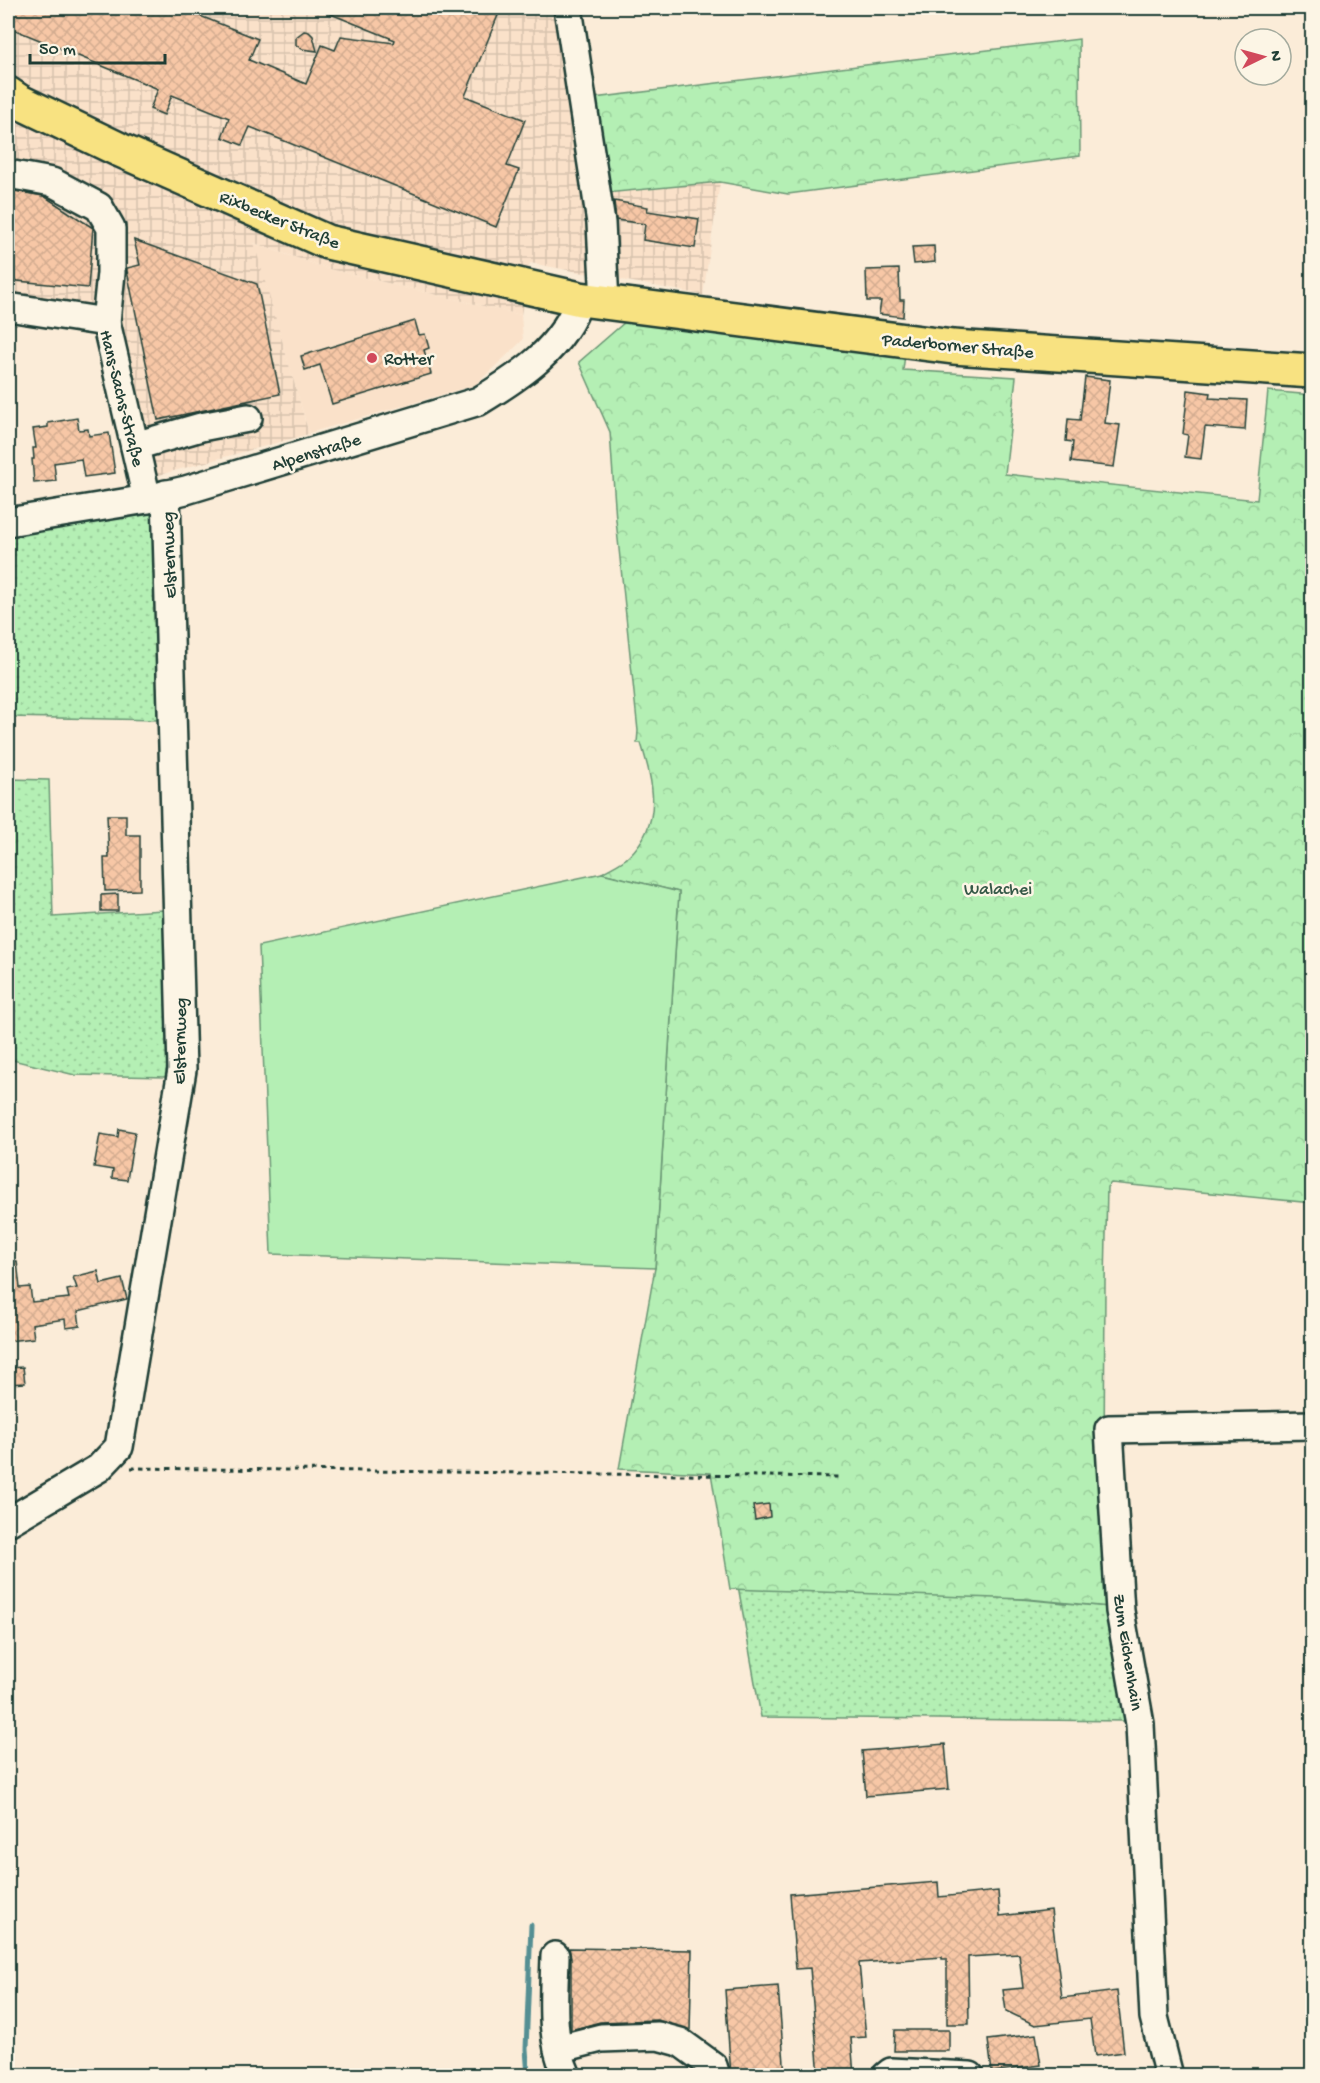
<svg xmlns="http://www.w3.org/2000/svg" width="1320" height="2083" font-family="'Gochi Hand',sans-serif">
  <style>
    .built { fill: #fae1c9 }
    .industrial { fill: url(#industrial-grid) }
    .grass { fill: url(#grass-dots); stroke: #6a9674; stroke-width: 1.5 }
    .forest { fill: url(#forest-crowns); stroke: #6a9674; stroke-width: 1.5 }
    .garden { fill: #b4efb4; stroke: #6a9674; stroke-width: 1.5 }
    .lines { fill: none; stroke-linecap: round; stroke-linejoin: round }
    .stream { stroke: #548f93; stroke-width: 5 }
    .building { fill: url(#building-cross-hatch); stroke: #1f3d34; stroke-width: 1.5 }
    .minor-casing { stroke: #1f3d34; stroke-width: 32 }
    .major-casing { stroke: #1f3d34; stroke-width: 38 }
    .path { stroke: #1f3d34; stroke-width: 3; stroke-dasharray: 4.5 4.5; stroke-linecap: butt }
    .minor { stroke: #fcf5e5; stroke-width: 27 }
    .major { stroke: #f8e281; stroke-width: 33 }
    .poi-dot { fill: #d1495b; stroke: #fcf5e5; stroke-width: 2 }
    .labels { text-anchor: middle; stroke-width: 5; stroke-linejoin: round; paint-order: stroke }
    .street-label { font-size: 18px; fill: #1f3d34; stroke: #fcf5e5 }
    .poi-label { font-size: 18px; fill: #1f3d34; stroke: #fcf5e5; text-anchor: start }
    .park-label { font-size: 18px; fill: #355847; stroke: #fcf5e5 }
  </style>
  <defs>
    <pattern id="industrial-grid" width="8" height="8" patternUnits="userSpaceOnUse" patternTransform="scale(1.5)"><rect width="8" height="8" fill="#fae1c9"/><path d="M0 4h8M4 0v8" fill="none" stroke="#d6c2ad"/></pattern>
    <pattern id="grass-dots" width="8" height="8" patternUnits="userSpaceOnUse" patternTransform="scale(1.5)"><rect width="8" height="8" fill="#b4efb4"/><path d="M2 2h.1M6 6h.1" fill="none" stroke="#9ace9b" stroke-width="1.8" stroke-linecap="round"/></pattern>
    <pattern id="forest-crowns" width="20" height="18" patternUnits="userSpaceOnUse" patternTransform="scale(1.5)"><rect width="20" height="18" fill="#b4efb4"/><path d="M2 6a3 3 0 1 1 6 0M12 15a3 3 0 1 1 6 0" fill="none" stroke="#9ace9b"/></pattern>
    <pattern id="building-cross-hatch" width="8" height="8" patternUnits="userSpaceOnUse" patternTransform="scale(1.5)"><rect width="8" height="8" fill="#f7c7a6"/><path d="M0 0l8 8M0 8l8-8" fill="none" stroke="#d3ac90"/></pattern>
  </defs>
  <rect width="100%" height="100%" fill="#fbecd8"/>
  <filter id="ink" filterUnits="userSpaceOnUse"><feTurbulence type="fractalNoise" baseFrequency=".0167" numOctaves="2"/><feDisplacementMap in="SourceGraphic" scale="12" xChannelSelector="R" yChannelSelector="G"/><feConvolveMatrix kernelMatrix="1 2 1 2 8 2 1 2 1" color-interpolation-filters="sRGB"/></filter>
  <g filter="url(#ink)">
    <path class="built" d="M253,243L329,269L521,315L523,340L475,385L309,433Z"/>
    <path class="industrial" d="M8,8H579L606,193L720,182L703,295L530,263L521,315L329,269L254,243L309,434L148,478L108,319L8,303Z"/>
    <g class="grass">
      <path d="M152,514L158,720L8,717V534Z"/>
      <path d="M8,779L49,780L53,917L163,910L167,1065L165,1077L75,1075L8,1059Z"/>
      <path d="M736,1574L1110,1607L1127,1721L761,1717Z"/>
    </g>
    <g class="forest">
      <path d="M1079,39L1080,156L788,194L720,182L606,193L594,98Z"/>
      <path d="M625,322L905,355L903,370L1016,377L1005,474L1257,500L1268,391L1312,395V1203L1111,1183L1107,1187L1105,1283L1104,1463L1110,1607L1027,1599L730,1589L711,1473L619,1469L655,1268L679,892L602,873C610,868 622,863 629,856C664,822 653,783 641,743H637L638,731L616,520L610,432L579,362Z"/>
    </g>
    <path class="garden" d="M602,873L679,892L655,1268L271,1254L259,946Z"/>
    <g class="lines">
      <path class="stream" d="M528,2076L526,2049L531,1925"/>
    </g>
    <g class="building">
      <path d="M8,8H180L258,39L249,60L306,84L322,45L335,50L341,36L394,43L395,40L316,8H501L465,96L525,120L507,166L519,170L496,227L250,127L242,145L222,137L229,118L172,95L164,115L150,109L158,89L8,27Z"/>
      <path d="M304,31L309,32L313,36L317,51L302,49L296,45V37Z"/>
      <path d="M8,190L44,196L93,228L88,288L8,280Z"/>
      <path d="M614,201L648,207L647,211L699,219L695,248L643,240L645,224L616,220Z"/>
      <path d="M134,240L257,284L280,394L158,420L127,271V268L140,265Z"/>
      <path d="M934,246L935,262L914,264L912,247Z"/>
      <path d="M899,269L900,300H904L903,317L879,314L881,301H867L866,270Z"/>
      <path d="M415,321L419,335L425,334L429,348L424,350L431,374L332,404L320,365L305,370L301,356Z"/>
      <path d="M1085,377L1110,380L1105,423L1120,425L1114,467L1071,462L1073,442L1066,441L1068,419L1080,420Z"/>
      <path d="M1188,390L1210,393L1209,398L1247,400L1245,430L1205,427L1201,459L1185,457L1188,435L1183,434Z"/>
      <path d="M77,418L79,430L88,429L89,436L109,433L115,473L84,477L81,459L54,463L56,481L34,483L32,459H34L33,448H36L33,429L48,427V423Z"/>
      <path d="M107,815H126V835H140V890L105,891L104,858H109Z"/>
      <path d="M118,894V911H101V895Z"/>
      <path d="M119,1129L135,1132L127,1180L112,1178L113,1170L94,1167L100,1134L118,1137Z"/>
      <path d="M8,1261H17L20,1288L30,1287L32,1302L69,1298L67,1290L77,1288L73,1277L98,1271L101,1284L122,1279L127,1299L78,1311L80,1326L66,1328L65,1319L32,1324L34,1338L8,1341Z"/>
      <path d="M23,1367L25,1383L8,1384V1368Z"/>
      <path d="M769,1504L770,1517L755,1520L753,1506Z"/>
      <path d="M945,1744L949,1789L866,1796L862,1751Z"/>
      <path d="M938,1882L939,1897L998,1891L1000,1916L1051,1910L1062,1998L1117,1991L1124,2052L1095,2056L1090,2019L1035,2025L1006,2011L1003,1990L1023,1988L1019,1954L968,1957L969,2024H947V1959H942V1957L859,1963L866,2037L851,2038L854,2076H819L810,1968L796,1969L790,1894Z"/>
      <path d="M569,1948L692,1950L690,2030L657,2020L600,2022L571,2030V1957Z"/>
      <path d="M778,1986L785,2076H731L725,1990Z"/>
      <path d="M895,2030H949V2051H894Z"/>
      <path d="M1036,2034L1041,2065L992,2072L988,2040Z"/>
    </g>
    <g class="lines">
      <g class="minor-casing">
        <g id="minor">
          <path d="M568,8L601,223L605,303"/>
          <path d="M8,174L52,182L99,207L111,228V273L106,322"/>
          <path d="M8,307L106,322L147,499"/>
          <path d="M135,446L201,427L248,418"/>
          <path d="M8,522L147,499L186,490L479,401C522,375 562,349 580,299"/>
          <path d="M8,1522L99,1468L119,1447L182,1070L166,494"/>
          <path d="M555,1956C554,1997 549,2037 567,2076"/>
          <path d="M558,2049L601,2038L658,2036L680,2042L713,2066L716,2076"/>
          <path d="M886,2076L891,2072L970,2076"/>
          <path d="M1169,2076L1154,2017L1140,1724L1120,1611L1109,1429L1312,1425"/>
        </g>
      </g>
      <g class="major-casing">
        <path id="major" d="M8,94L20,102L120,150L327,242L580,299L953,347L1312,371"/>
      </g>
      <path class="path" d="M131,1468L841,1477"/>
      <use href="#minor" class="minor"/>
      <use href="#major" class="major"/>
    </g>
  </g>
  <circle class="poi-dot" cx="372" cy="358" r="6"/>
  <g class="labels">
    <g class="street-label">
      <text transform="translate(280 219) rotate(22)" y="6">Rixbecker Straße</text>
      <text transform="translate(958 345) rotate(5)" y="6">Paderborner Straße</text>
      <text transform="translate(123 398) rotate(76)" y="6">Hans-Sachs-Straße</text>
      <text transform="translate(316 451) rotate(-17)" y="6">Alpenstraße</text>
      <text transform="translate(168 555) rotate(-92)" y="6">Elsternweg</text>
      <text transform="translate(179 1041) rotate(-89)" y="6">Elsternweg</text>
      <text transform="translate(1129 1652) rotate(81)" y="6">Zum Eichenhain</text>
    </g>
    <g class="poi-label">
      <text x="384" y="364">Rotter</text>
    </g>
    <g class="park-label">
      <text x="998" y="894">Walachei</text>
    </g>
  </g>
  <rect width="1320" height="2083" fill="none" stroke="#fcf5e5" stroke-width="30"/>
  <rect x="15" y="15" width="1290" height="2053" fill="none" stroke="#1f3d34" stroke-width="2" filter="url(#ink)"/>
  <g transform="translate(1263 57) rotate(85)"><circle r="28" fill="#fcf5e5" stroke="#a4ab9e" stroke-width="1.5"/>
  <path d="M0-4.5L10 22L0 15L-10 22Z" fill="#d1495b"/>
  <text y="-9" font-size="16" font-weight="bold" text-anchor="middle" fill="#1f3d34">N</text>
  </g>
  <path d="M30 54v9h135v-9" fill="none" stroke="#1f3d34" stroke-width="3"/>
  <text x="39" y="54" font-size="18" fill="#1f3d34" stroke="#fcf5e5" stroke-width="4.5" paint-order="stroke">50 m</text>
</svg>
